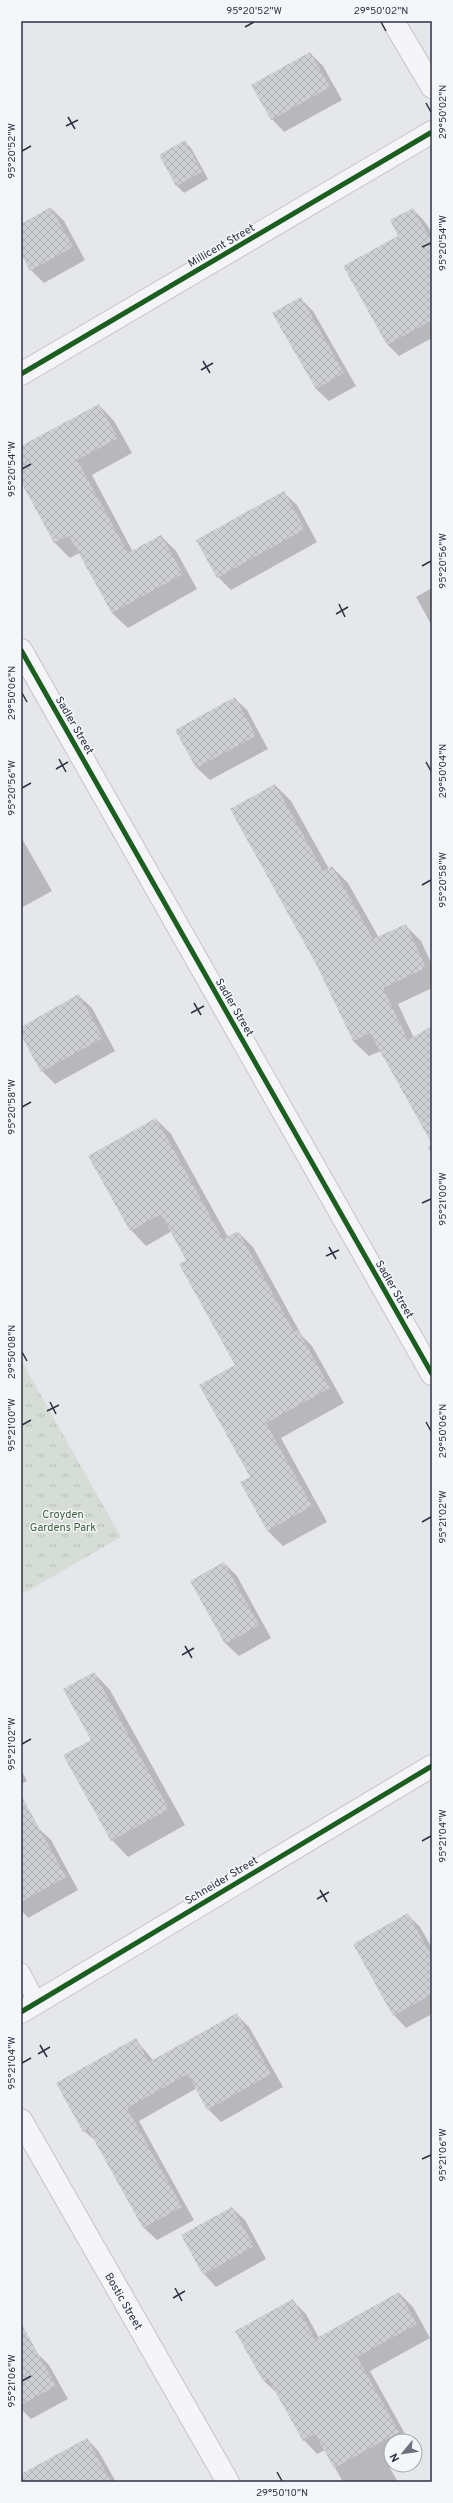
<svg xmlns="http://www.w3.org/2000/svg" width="453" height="2503" font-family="Overpass,sans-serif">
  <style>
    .park { fill: url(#park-tufts) }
    .shadow { fill: #0003 }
    .building { fill: url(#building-cross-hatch) }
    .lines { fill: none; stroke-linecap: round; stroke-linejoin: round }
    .service-casing { stroke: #c4c5c8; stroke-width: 19 }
    .minor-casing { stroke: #c4c5c8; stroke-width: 24 }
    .service { stroke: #f5f5f7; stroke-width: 17 }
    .minor { stroke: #f5f5f7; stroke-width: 22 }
    .cycleway-casing { stroke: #f4f6f9; stroke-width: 8 }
    .cycleway { stroke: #1b5e20; stroke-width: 5 }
    .ticks { fill: none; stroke: #2d3243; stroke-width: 1.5 }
    .labels { text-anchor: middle; stroke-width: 3; stroke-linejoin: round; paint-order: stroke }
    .street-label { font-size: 11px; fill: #2d3243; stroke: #f4f6f9 }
    .park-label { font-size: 11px; fill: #3d5e3b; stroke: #f4f6f9 }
    .neatline { fill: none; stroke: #2d3243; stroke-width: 1.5 }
    .ticks-label { font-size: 10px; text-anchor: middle; fill: #2d3243 }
  </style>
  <defs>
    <pattern id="park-tufts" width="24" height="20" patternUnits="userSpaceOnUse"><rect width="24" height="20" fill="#d6ddd6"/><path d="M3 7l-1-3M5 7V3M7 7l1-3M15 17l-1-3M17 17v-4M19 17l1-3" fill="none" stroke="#b8beb9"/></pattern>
    <pattern id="building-cross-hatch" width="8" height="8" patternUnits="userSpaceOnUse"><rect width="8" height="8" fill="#cecfd2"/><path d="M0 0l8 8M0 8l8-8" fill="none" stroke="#b1b2b6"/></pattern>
  </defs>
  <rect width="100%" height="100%" fill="#e6e7ea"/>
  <path class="park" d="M21,1360L121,1537L21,1595Z"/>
  <g class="shadow">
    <path d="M310,53L323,66L342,100L284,132L272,119Z"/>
    <path d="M185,141L191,148L208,179L184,193L177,186L160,155Z"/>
    <path d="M51,208L64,221L85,260L44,283L31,270L21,252V225Z"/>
    <path d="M413,209L425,222L432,233V338L399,356L387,344L400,236Z"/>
    <path d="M301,299L313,311L356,386L329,401L316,389L274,314Z"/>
    <path d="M99,405L114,421L132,453L92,475L133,552L161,536L176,551L197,589L128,628L112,613L79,553L70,558L55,543L21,480V447Z"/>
    <path d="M284,493L297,505L317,542L231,590L218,577Z"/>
    <path d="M432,588V626L416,597Z"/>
    <path d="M234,698L247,710L268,749L210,780L197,768L176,730Z"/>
    <path d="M275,785L291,801L329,869L332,867L348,883L379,938L405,925L421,941L432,965V988L398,1004L414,1038L432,1028V1142L381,1051L369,1056L353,1041Z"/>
    <path d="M21,837L52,891L21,908Z"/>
    <path d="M79,996L92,1008L115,1051L55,1084L42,1071L21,1033V1028Z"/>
    <path d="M156,1119L171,1134L228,1237L238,1232L253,1247L302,1336L312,1346L344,1403L281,1438L327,1522L283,1546L268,1531L241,1483L251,1477L236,1365L188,1260L172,1231L146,1246L131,1230L90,1156Z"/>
    <path d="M432,1145V1154L428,1147Z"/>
    <path d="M224,1563L237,1576L271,1638L239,1656L226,1644L191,1581Z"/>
    <path d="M94,1673L110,1690L185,1825L128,1857L112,1840L92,1740Z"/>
    <path d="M21,1770L27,1781L21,1784Z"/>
    <path d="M38,1828L51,1840L78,1890L28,1918L21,1910V1837Z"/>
    <path d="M408,1915L420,1927L432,1948V2014L406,2028L394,2015Z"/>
    <path d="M236,2014L249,2027L283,2087L221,2122L208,2109L197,2088L139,2121L194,2220L157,2240L144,2228L98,2143L84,2131L136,2040L153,2060Z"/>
    <path d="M232,2208L245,2220L266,2259L216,2287L204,2274Z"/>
    <path d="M399,2293L413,2307L430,2338L370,2371L409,2441H391V2458L386,2461L398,2482H343L325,2450L317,2454L304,2440L278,2394L264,2381L237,2331L292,2300L306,2314L319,2338Z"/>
    <path d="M36,2352L49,2365L68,2399L31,2419L21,2409V2360Z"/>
    <path d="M87,2439L99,2452L116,2482H29Z"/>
  </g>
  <g class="building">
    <path d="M310,52L330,87L271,120L251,85Z"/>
    <path d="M185,140L202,172L176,186L159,155Z"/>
    <path d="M51,207L73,247L30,271L21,254V224Z"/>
    <path d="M413,208L432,242V320L387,345L343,266L398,236L390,220Z"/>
    <path d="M301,297L344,373L316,389L272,313Z"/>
    <path d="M99,404L118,438L77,460L128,553L161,535L183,574L112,613L69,536L54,543L21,482V446Z"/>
    <path d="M284,491L305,529L217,578L196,540Z"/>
    <path d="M235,697L256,736L196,768L175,730Z"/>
    <path d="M275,784L323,871L332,866L373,939L406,924L426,968L383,988L408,1040L432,1026V1144L370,1033L353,1041L317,966L230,809Z"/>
    <path d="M79,994L103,1038L41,1072L21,1035V1027Z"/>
    <path d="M156,1118L223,1239L238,1231L294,1332L298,1330L330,1388L266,1423L312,1506L267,1531L240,1482L250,1477L199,1385L235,1365L179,1264L186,1260L161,1214L130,1231L88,1156Z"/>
    <path d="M224,1562L259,1625L225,1644L190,1581Z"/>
    <path d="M94,1672L169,1809L111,1841L63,1755L91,1740L63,1689Z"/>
    <path d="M21,1795L66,1877L21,1902Z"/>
    <path d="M408,1913L432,1957V1994L393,2016L353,1944Z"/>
    <path d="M237,2013L271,2074L207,2110L188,2074L127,2108L182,2207L143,2228L88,2129L83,2132L56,2083L136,2038L149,2062Z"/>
    <path d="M232,2207L254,2246L203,2275L181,2235Z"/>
    <path d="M399,2292L417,2324L357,2357L399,2432L334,2468L315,2434L303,2441L268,2379L263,2381L235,2331L293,2299L315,2339Z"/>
    <path d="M21,2323L56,2386L21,2405Z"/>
    <path d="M87,2438L111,2482H21V2474Z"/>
  </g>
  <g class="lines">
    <g class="service-casing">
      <path id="service" d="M21,1972L37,2002"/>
    </g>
    <g class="minor-casing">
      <g id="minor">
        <path d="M393,21L432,87"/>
        <path d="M21,374L432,132"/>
        <path d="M21,650L432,1374"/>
        <path d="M21,2012L432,1766"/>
        <path d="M21,2120L228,2482"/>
      </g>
    </g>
    <use href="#service" class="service"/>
    <use href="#minor" class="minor"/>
    <g class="cycleway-casing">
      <g id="cycleway">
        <path d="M21,374L432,132"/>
        <path d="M21,650L432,1374"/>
        <path d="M21,2012L432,1766"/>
      </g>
    </g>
    <use href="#cycleway" class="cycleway"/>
  </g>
  <path class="ticks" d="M381,22L386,31M245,27L254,22M426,103L431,112M68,117L75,129M66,126L78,120M22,151L31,146M422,247L431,243M203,361L210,373M201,370L213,363M22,469L31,464M422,566L431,561M339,604L345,617M336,614L348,607M22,693L27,702M59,759L66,772M426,762L431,771M56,769L68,762M22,788L31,783M422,885L431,880M194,1003L201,1015M191,1013L204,1006M22,1107L31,1102M422,1203L431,1199M329,1247L336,1259M326,1256L339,1250M22,1352L27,1361M50,1402L56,1414M47,1411L59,1405M426,1422L431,1431M22,1425L31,1420M422,1522L431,1517M185,1646L192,1658M182,1655L194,1648M22,1744L31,1739M422,1841L431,1836M320,1890L327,1902M317,1899L329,1892M40,2045L47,2057M38,2054L50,2047M22,2063L31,2058M422,2159L431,2155M175,2288L182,2301M173,2298L185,2291M22,2381L31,2376M277,2472L282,2481"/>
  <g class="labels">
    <g class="street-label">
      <text transform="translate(221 245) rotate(-30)" y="4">Millicent Street</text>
      <text transform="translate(75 725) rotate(60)" y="4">Sadler Street</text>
      <text transform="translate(235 1007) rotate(60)" y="4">Sadler Street</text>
      <text transform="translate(395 1289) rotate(60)" y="4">Sadler Street</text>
      <text transform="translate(221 1880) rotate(-31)" y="4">Schneider Street</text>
      <text transform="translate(124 2301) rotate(60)" y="4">Bostic Street</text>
    </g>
    <g class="park-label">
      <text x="63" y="1518">Croyden<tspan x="63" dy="13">Gardens Park</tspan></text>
    </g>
  </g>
  <rect width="453" height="2503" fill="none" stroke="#f4f6f9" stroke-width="44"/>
  <g transform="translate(403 2453) rotate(241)"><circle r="19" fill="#f4f6f9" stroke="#a4a8b0"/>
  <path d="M0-3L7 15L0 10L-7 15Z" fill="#6e717d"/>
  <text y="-6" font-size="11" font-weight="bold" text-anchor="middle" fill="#2d3243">N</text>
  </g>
  <rect x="22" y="22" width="409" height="2459" class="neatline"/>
  <g class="ticks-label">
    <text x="254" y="14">95°20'52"W</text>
    <text x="381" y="14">29°50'02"N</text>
    <text transform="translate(442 112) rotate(-90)" y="4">29°50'02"N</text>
    <text transform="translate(11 151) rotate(-90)" y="4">95°20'52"W</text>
    <text transform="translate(442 243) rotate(-90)" y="4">95°20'54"W</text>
    <text transform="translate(11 469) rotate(-90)" y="4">95°20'54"W</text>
    <text transform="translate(442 561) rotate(-90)" y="4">95°20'56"W</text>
    <text transform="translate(11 693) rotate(-90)" y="4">29°50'06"N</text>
    <text transform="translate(442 771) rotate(-90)" y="4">29°50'04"N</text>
    <text transform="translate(11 788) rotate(-90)" y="4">95°20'56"W</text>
    <text transform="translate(442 880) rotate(-90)" y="4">95°20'58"W</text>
    <text transform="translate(11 1107) rotate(-90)" y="4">95°20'58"W</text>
    <text transform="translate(442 1199) rotate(-90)" y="4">95°21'00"W</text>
    <text transform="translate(11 1352) rotate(-90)" y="4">29°50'08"N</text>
    <text transform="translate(11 1425) rotate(-90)" y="4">95°21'00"W</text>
    <text transform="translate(442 1431) rotate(-90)" y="4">29°50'06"N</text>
    <text transform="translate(442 1517) rotate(-90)" y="4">95°21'02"W</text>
    <text transform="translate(11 1744) rotate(-90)" y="4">95°21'02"W</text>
    <text transform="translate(442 1836) rotate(-90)" y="4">95°21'04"W</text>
    <text transform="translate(11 2063) rotate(-90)" y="4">95°21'04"W</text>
    <text transform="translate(442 2155) rotate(-90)" y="4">95°21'06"W</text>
    <text transform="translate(11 2381) rotate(-90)" y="4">95°21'06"W</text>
    <text x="282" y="2496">29°50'10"N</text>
  </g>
</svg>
